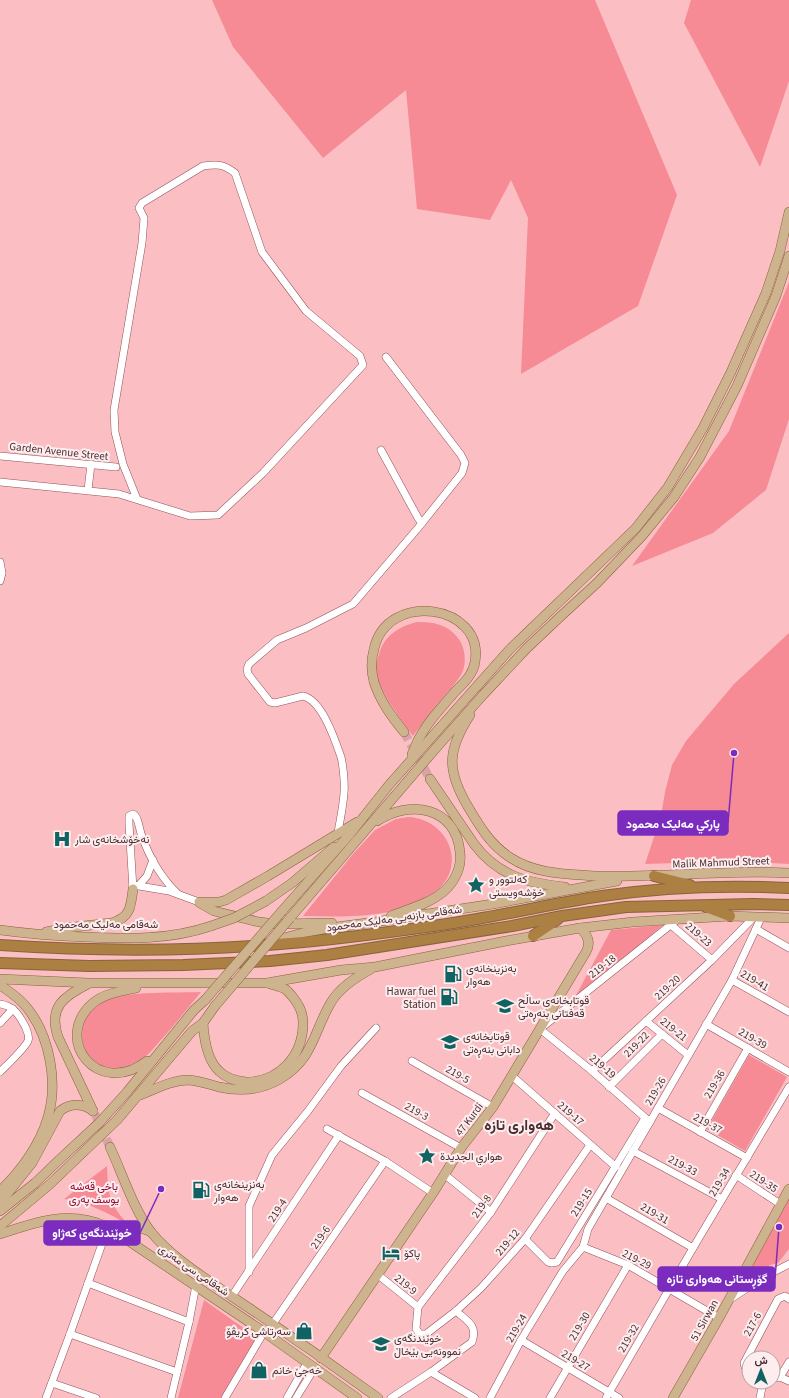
<svg xmlns="http://www.w3.org/2000/svg" width="789" height="1398" font-family="'Source Sans 3',Vazirmatn,sans-serif">
  <style>
    .green { fill: #f68a95 }
    .lines { fill: none; stroke-linecap: round; stroke-linejoin: round }
    .major-tunnel { stroke: #d8a2a6; stroke-width: 9; stroke-dasharray: 9 4.5; stroke-linecap: butt }
    .minor-casing { stroke: #925258; stroke-width: 8 }
    .major-casing { stroke: #89633c; stroke-width: 10 }
    .highway-casing { stroke: #89633c; stroke-width: 12 }
    .minor { stroke: #fff; stroke-width: 7 }
    .major { stroke: #cdb38e; stroke-width: 9 }
    .highway { stroke: #ab8042; stroke-width: 10 }
    .major-bridge-casing { stroke: #89633c; stroke-width: 10; stroke-linecap: butt }
    .major-bridge { stroke: #cdb38e; stroke-width: 9 }
    .labels { text-anchor: middle; stroke-width: 4; stroke-linejoin: round; paint-order: stroke }
    .street-label { font-size: 11px; fill: #4b2e31; stroke: #fdedee }
    .poi-label { font-size: 11px; fill: #4b2e31; stroke: #fdedee; text-anchor: start }
    .park-label { font-size: 11px; fill: #910630; stroke: #fdedee }
    .district-label { font-size: 15px; font-weight: bold; fill: #4b2e31; stroke: #fdedee }
    .leader { fill: none; stroke: #7b2cbf; stroke-width: 1.5 }
    .callout-dot { fill: #7b2cbf; stroke: #fdedee; stroke-width: 1.5 }
    .callout { fill: #7b2cbf; stroke: #7b2cbf; stroke-width: 1.5 }
    .callout-label { font-size: 12px; text-anchor: middle; font-weight: bold; fill: #fff }
  </style>
  <rect width="100%" height="100%" fill="#fbbfc3"/>
  <g class="green">
    <path d="M212,0H595L677,195L638,306L521,374L528,218L511,180L490,220L417,209L406,90L323,158L233,47Z"/>
    <path d="M691,0H789V81L760,167L684,23Z"/>
    <path d="M789,282V419L766,490L713,533L632,566L729,431Z"/>
    <path d="M417,622C433,622 447,624 458,638C465,646 467,663 462,673C456,684 446,694 437,704C429,714 421,725 413,736C401,719 379,691 376,672C375,665 378,658 380,651C386,634 401,626 417,622Z"/>
    <path d="M789,633V864L738,861L645,864L661,816L665,792L672,765L686,741L734,684Z"/>
    <path d="M408,817C450,819 470,870 431,895C394,919 346,917 303,916L353,854L375,830L396,819Z"/>
    <path d="M663,925L573,1001L611,930Z"/>
    <path d="M201,992C187,1009 174,1026 160,1041C154,1048 148,1056 140,1060C85,1092 58,1018 110,999C132,991 176,993 201,992Z"/>
    <path d="M749,1055L787,1077L745,1151L707,1129Z"/>
    <path d="M107,1166C108,1195 109,1205 130,1226C108,1213 90,1203 64,1199Z"/>
    <path d="M789,1189V1249L778,1263L770,1265L745,1285L739,1284Z"/>
    <path d="M204,1300L256,1337L225,1398H178Z"/>
  </g>
  <g class="lines">
    <g class="major-tunnel">
      <path d="M404,732L430,779"/>
      <path d="M95,1114L110,1147"/>
    </g>
    <g class="minor-casing">
      <g id="minor">
        <path d="M381,450L418,518L422,523"/>
        <path d="M0,456L116,467"/>
        <path d="M0,482L119,494L190,516L218,515L263,473L363,365L360,356L306,311L262,252L235,173C223,164 218,164 203,166L142,203L139,208L144,218L142,243L114,410L115,432L123,464L137,499"/>
        <path d="M88,490L91,464"/>
        <path d="M0,562L2,573L0,581"/>
        <path d="M338,833C340,820 343,807 344,793C345,784 343,765 341,757C335,740 322,700 303,696L275,703L270,702L248,674L247,669L249,664L277,640L306,628L353,604L418,528L462,473L465,463L461,455L386,357"/>
        <path d="M133,885L169,891L199,902"/>
        <path d="M139,885L147,876L153,860"/>
        <path d="M133,889L129,824V816L133,814C139,817 139,830 142,836C149,857 162,879 178,894"/>
        <path d="M671,925L712,960"/>
        <path d="M756,929L789,948"/>
        <path d="M732,980L789,1012"/>
        <path d="M0,1004C14,1006 19,1015 25,1026C27,1031 30,1036 28,1041C24,1049 7,1065 0,1072"/>
        <path d="M646,1021L688,1055"/>
        <path d="M0,1023L13,1009"/>
        <path d="M706,1024L789,1072"/>
        <path d="M412,1061L493,1107"/>
        <path d="M592,1071L712,960L754,917"/>
        <path d="M512,1076L616,1167"/>
        <path d="M609,1087L662,1034"/>
        <path d="M362,1093L461,1148"/>
        <path d="M658,1108L747,1158"/>
        <path d="M650,1122L592,1071L540,1029L678,919"/>
        <path d="M327,1129L385,1161L433,1193"/>
        <path d="M700,1132L748,1048"/>
        <path d="M633,1151L722,1199"/>
        <path d="M444,1174L491,1212"/>
        <path d="M736,1175L780,1204"/>
        <path d="M606,1198L693,1248"/>
        <path d="M525,1239L548,1262L552,1263L557,1262L645,1118"/>
        <path d="M583,1247L628,1265L719,1318"/>
        <path d="M249,1272V1206L272,1155L308,1111L341,1066L376,1028"/>
        <path d="M377,1274L418,1307L416,1329L420,1334H426L456,1311L481,1288L525,1239L590,1145"/>
        <path d="M88,1283L189,1322"/>
        <path d="M232,1296L339,1135"/>
        <path d="M729,1300L764,1277L789,1264"/>
        <path d="M418,1307L491,1212L555,1113"/>
        <path d="M272,1325L385,1161"/>
        <path d="M70,1334L177,1372"/>
        <path d="M521,1340L619,1398"/>
        <path d="M749,1370L745,1367L744,1363L778,1299L785,1296L789,1299"/>
        <path d="M431,1372L475,1398"/>
        <path d="M780,1377L789,1362"/>
        <path d="M773,1378L780,1377L789,1381"/>
        <path d="M52,1383L96,1398"/>
        <path d="M46,1398L70,1334L108,1227"/>
        <path d="M171,1398L189,1322L196,1285"/>
        <path d="M225,1398L264,1332"/>
        <path d="M287,1398L307,1363"/>
        <path d="M296,1398L314,1369"/>
        <path d="M391,1398L431,1372L472,1342C478,1325 467,1321 456,1311"/>
        <path d="M490,1398L521,1340L563,1271L583,1247L588,1229L732,980L761,918"/>
        <path d="M550,1398L628,1265"/>
        <path d="M606,1398L693,1248L789,1087"/>
        <path d="M760,1398L763,1382"/>
      </g>
    </g>
    <g class="major-casing">
      <g id="major">
        <path d="M470,715C448,749 446,769 467,805C479,825 490,845 511,858C535,874 567,874 595,876C637,877 678,874 719,873C743,872 766,872 789,873"/>
        <path d="M404,732C392,717 380,701 374,682C371,671 371,660 374,649C387,590 485,604 475,662C473,676 461,685 453,694C442,707 429,720 421,735C417,741 415,748 412,754"/>
        <path d="M430,779L474,844C498,876 527,883 565,887"/>
        <path d="M377,821C410,799 456,807 460,852C462,867 455,882 443,892C429,904 408,909 391,916"/>
        <path d="M266,901L292,883L334,847"/>
        <path d="M199,902H219L226,900L268,876L357,822"/>
        <path d="M200,903L214,911L259,922L276,924L332,923"/>
        <path d="M282,911L350,834L389,785L510,649L636,528L668,487L703,428L731,372L766,293L780,251L789,212"/>
        <path d="M290,918L436,748L483,695L527,648L562,615L597,583L642,536L674,497L700,457L737,386L776,296L789,256"/>
        <path d="M0,930C29,934 57,936 86,937C128,939 170,940 211,926"/>
        <path d="M46,932L65,928L111,923C130,918 131,907 133,889"/>
        <path d="M269,942L306,932L329,928L375,922L493,904L617,881"/>
        <path d="M0,979L89,983H267L341,970L375,967L506,941L580,928L633,922L730,916L789,918"/>
        <path d="M88,984C64,996 48,1007 58,1037L93,1111"/>
        <path d="M0,985C10,992 21,999 28,1009C50,1037 58,1083 48,1117C40,1145 20,1172 0,1191"/>
        <path d="M136,988C122,991 105,993 93,1003C52,1038 97,1099 147,1061"/>
        <path d="M203,1023C204,1038 207,1060 219,1071C226,1078 236,1081 246,1082C279,1082 303,1056 303,1023C303,1012 299,1005 292,996C290,994 288,991 285,989C281,987 273,985 268,983"/>
        <path d="M140,1095C156,1089 171,1080 189,1080C199,1081 209,1084 219,1087C241,1092 261,1090 280,1079C313,1059 313,1034 330,1004C339,988 355,978 371,969"/>
        <path d="M110,1147C122,1173 134,1210 151,1232C171,1257 205,1278 231,1296C281,1329 330,1363 378,1398"/>
        <path d="M0,1203L32,1163L60,1111C70,1103 83,1103 93,1111"/>
        <path d="M0,1211L35,1183L60,1159L99,1123L127,1092L194,1010L205,1000"/>
        <path d="M0,1226L49,1185L117,1120L192,1031L203,1023L215,1006"/>
        <path d="M0,1234C38,1221 69,1210 108,1227L264,1332L357,1398"/>
        <path d="M134,1243L132,1237C135,1226 143,1228 151,1232"/>
        <path d="M321,1358L433,1193L461,1148L493,1107L586,952C591,943 588,935 580,928"/>
        <path d="M673,1398L719,1318L789,1189"/>
      </g>
    </g>
    <g class="highway-casing">
      <g id="highway">
        <path d="M654,876L690,885"/>
        <path d="M706,907L730,916"/>
        <path d="M533,936L558,919"/>
        <path d="M0,945C119,953 239,951 358,936C398,931 438,926 477,919C519,912 560,902 602,896C664,887 726,885 789,888"/>
        <path d="M0,963L89,966L183,965L270,961L327,955L512,926L562,916L626,907L753,904L789,905"/>
      </g>
    </g>
    <use href="#minor" class="minor"/>
    <use href="#major" class="major"/>
    <use href="#highway" class="highway"/>
    <g class="major-bridge-casing">
      <g id="major-bridge">
        <path d="M211,926L234,918L266,901"/>
        <path d="M205,1000L282,911"/>
        <path d="M215,1006L290,918"/>
      </g>
    </g>
    <use href="#major-bridge" class="major-bridge"/>
  </g>
  <defs>
    <g id="hospital-bare" transform="scale(1.38)"><path d="M-5-5h3v3.5h4V-5h3V5h-3V1.5h-4V5h-3Z" fill="#116262" stroke="#fdedee" stroke-width="2.5" paint-order="stroke"/></g>
    <g id="sight-bare" transform="scale(1.38)"><path d="M0-6L1.8-2.2L6-1.7L2.9 1.2L3.7 5.4L0 3.3L-3.7 5.4L-2.9 1.2L-6-1.7L-1.8-2.2Z" fill="#116262" stroke="#fdedee" stroke-width="2.5" paint-order="stroke"/></g>
    <g id="fuel-bare" transform="scale(1.38)"><path d="M-5.5-6h7V0h2V4h1.3V-2.5L3-4.5l.8-.8L6-3V5H2.5V1h-1V6h-7ZM-4.2-4.7v3.2H.2V-4.7Z" fill="#116262" stroke="#fdedee" stroke-width="2.5" paint-order="stroke"/></g>
    <g id="school-bare" transform="scale(1.38)"><path d="M0-5L7-2L0 1L-7-2ZM-4 1L0 2.5L4 1V4Q0 6-4 4Z" fill="#116262" stroke="#fdedee" stroke-width="2.5" paint-order="stroke"/></g>
    <g id="hotel-bare" transform="scale(1.38)"><path d="M-6-4.5h1.5V1H6V5H4.5V3h-9V5H-6ZM-4 0a1.8 1.8 0 1 1 3.6 0ZM.5 0V-2.5h3Q6-2.5 6 0Z" fill="#116262" stroke="#fdedee" stroke-width="2.5" paint-order="stroke"/></g>
    <g id="shop-bare" transform="scale(1.38)"><path d="M-5-2.5h2.3a2.7 3.5 0 0 1 5.4 0H5L5.5 6h-11ZM-1.5-2.5h3a1.5 2.3 0 0 0-3 0Z" fill="#116262" stroke="#fdedee" stroke-width="2.5" paint-order="stroke"/></g>
  </defs>
  <g fill-rule="evenodd">
    <use href="#hospital-bare" x="62" y="839"/>
    <use href="#sight-bare" x="476" y="885"/>
    <use href="#fuel-bare" x="453" y="974"/>
    <use href="#fuel-bare" x="449" y="997"/>
    <use href="#school-bare" x="505" y="1006"/>
    <use href="#school-bare" x="450" y="1042"/>
    <use href="#sight-bare" x="427" y="1156"/>
    <use href="#fuel-bare" x="201" y="1190"/>
    <use href="#hotel-bare" x="391" y="1253"/>
    <use href="#shop-bare" x="304" y="1331"/>
    <use href="#school-bare" x="381" y="1344"/>
    <use href="#shop-bare" x="259" y="1370"/>
  </g>
  <g class="labels">
    <g class="street-label">
      <text transform="translate(59 451) rotate(6)" y="4">Garden Avenue Street</text>
      <text transform="translate(721 862) rotate(-2)" y="4">Malik Mahmud Street</text>
      <text transform="translate(394 918) rotate(-8)" y="4">شەقامی بازنەیی مەلیک مەحمود</text>
      <text x="106" y="928">شەقامی مەلیک مەحمود</text>
      <text transform="translate(699 934) rotate(41)" y="4">219-23</text>
      <text transform="translate(602 966) rotate(-38)" y="4">219-18</text>
      <text transform="translate(755 980) rotate(30)" y="4">219-41</text>
      <text transform="translate(667 987) rotate(-43)" y="4">219-20</text>
      <text transform="translate(674 1029) rotate(39)" y="4">219-21</text>
      <text transform="translate(753 1038) rotate(30)" y="4">219-39</text>
      <text transform="translate(636 1044) rotate(-45)" y="4">219-22</text>
      <text transform="translate(603 1066) rotate(41)" y="4">219-19</text>
      <text transform="translate(458 1074) rotate(29)" y="4">219-5</text>
      <text transform="translate(714 1084) rotate(-60)" y="4">219-36</text>
      <text transform="translate(655 1091) rotate(-60)" y="4">219-26</text>
      <text transform="translate(417 1111) rotate(29)" y="4">219-3</text>
      <text transform="translate(571 1113) rotate(41)" y="4">219-17</text>
      <text transform="translate(469 1119) rotate(-53)" y="4">47 Kurdi</text>
      <text transform="translate(708 1123) rotate(29)" y="4">219-37</text>
      <text transform="translate(683 1165) rotate(28)" y="4">219-33</text>
      <text transform="translate(764 1181) rotate(34)" y="4">219-35</text>
      <text transform="translate(719 1182) rotate(-59)" y="4">219-34</text>
      <text transform="translate(581 1202) rotate(-58)" y="4">219-15</text>
      <text transform="translate(481 1206) rotate(-55)" y="4">219-8</text>
      <text transform="translate(277 1210) rotate(-57)" y="4">219-4</text>
      <text transform="translate(655 1213) rotate(30)" y="4">219-31</text>
      <text transform="translate(320 1237) rotate(-55)" y="4">219-6</text>
      <text transform="translate(507 1242) rotate(-50)" y="4">219-12</text>
      <text transform="translate(637 1259) rotate(27)" y="4">219-29</text>
      <text transform="translate(194 1270) rotate(34)" y="4">شەقامی سی مەتری</text>
      <text transform="translate(406 1284) rotate(39)" y="4">219-9</text>
      <text transform="translate(704 1320) rotate(-61)" y="4">51 Sirwan</text>
      <text transform="translate(752 1324) rotate(-62)" y="4">217-6</text>
      <text transform="translate(579 1326) rotate(-59)" y="4">219-30</text>
      <text transform="translate(516 1328) rotate(-60)" y="4">219-24</text>
      <text transform="translate(628 1338) rotate(-60)" y="4">219-32</text>
      <text transform="translate(576 1360) rotate(31)" y="4">219-27</text>
    </g>
    <g class="poi-label">
      <text x="75" y="843">نەخۆشخانەی شار</text>
      <text x="489" y="883">کەلتوور و<tspan x="489" dy="13">خۆشەویستی</tspan></text>
      <text x="466" y="972">بەنزینخانەی<tspan x="466" dy="13">ھەوار</tspan></text>
      <text x="436" y="995" text-anchor="end">Hawar fuel<tspan x="436" dy="13">Station</tspan></text>
      <text x="518" y="1004">قوتابخانەی ساڵح<tspan x="518" dy="13">قەفتانی بنەڕەتی</tspan></text>
      <text x="463" y="1040">قوتابخانەی<tspan x="463" dy="13">دابانی بنەڕەتی</tspan></text>
      <text x="440" y="1160">هواري الجديدة</text>
      <text x="214" y="1188">بەنزینخانەی<tspan x="214" dy="13">هەوار</tspan></text>
      <text x="404" y="1257">پاکۆ</text>
      <text x="291" y="1335" text-anchor="end">سەرتاشی کریڤۆ</text>
      <text x="394" y="1342">خوێندنگەی<tspan x="394" dy="13">نموونەیی بێخاڵ</tspan></text>
      <text x="272" y="1374">خەجێ خانم</text>
    </g>
    <g class="park-label">
      <text x="94" y="1190">باخی قەشە<tspan x="94" dy="13">یوسف پەری</tspan></text>
    </g>
    <g class="district-label">
      <text x="519" y="1130">هەواری تازە</text>
    </g>
  </g>
  <path class="leader" d="M734 753L728 823M161 1189L140 1233M779 1227L775 1279"/>
  <g class="callout-dot">
    <circle cx="734" cy="753" r="4"/>
    <circle cx="161" cy="1189" r="4"/>
    <circle cx="779" cy="1227" r="4"/>
  </g>
  <g class="callout">
    <rect x="618" y="811" width="110" height="24" rx="4"/>
    <rect x="44" y="1221" width="96" height="24" rx="4"/>
    <rect x="658" y="1267" width="117" height="24" rx="4"/>
  </g>
  <g class="callout-label">
    <text x="673" y="828">پارکي مەليک محمود</text>
    <text x="92" y="1237">خوێندنگەی کەژاو</text>
    <text x="717" y="1283">گۆڕستانی هەواری تازە</text>
  </g>
  <g transform="translate(761 1370)"><circle r="19" fill="#fdedee" stroke="#b6a1a2"/>
  <path d="M0-3L7 15L0 10L-7 15Z" fill="#116262"/>
  <text y="-6" font-size="11" font-weight="bold" text-anchor="middle" fill="#4b2e31">ش</text>
  </g>
</svg>
